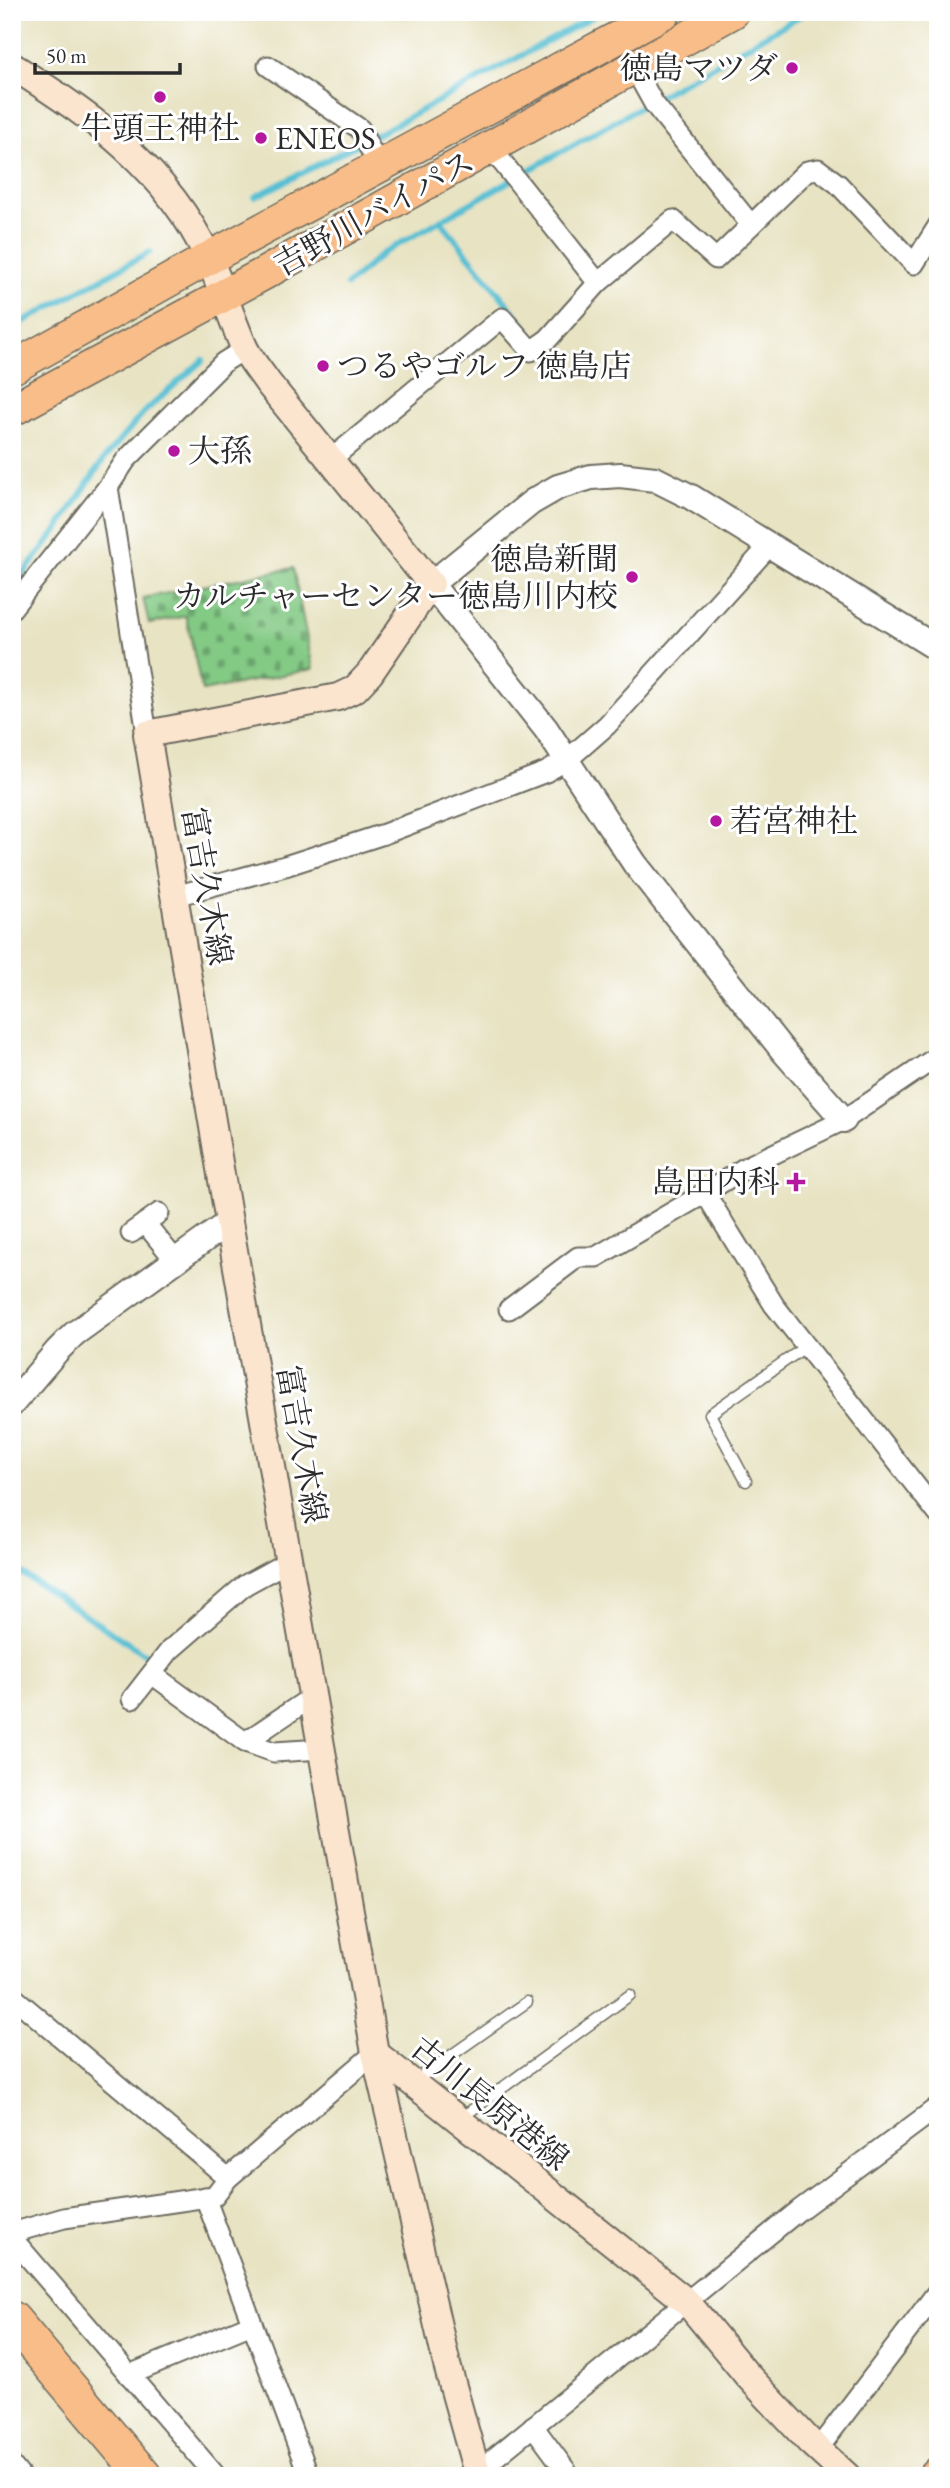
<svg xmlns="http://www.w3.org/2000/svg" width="950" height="2488" font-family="'EB Garamond','Noto Serif JP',serif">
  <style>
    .cemetery { fill: url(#cemetery-stones); stroke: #577a58; stroke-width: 2 }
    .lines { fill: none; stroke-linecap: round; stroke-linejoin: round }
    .stream { stroke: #56bfd3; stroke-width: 6 }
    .service-casing { stroke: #6d6b60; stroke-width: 13 }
    .minor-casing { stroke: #6d6b60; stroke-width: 23 }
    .tertiary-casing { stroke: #6d6b60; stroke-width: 28 }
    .secondary-casing { stroke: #6d6b60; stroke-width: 30 }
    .primary-casing { stroke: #6d6b60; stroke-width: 33 }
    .trunk-casing { stroke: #6d6b60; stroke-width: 35 }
    .motorway-casing { stroke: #6d6b60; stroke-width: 38 }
    .service { stroke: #fff; stroke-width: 10 }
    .minor { stroke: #fff; stroke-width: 19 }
    .tertiary { stroke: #fff; stroke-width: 24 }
    .secondary { stroke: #fce5cf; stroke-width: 26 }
    .primary { stroke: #f8bd88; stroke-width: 30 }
    .trunk { stroke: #f8bd88; stroke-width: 32 }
    .motorway { stroke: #f8bd88; stroke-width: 35 }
    .poi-dot { fill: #b5179e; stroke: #fff; stroke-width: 2.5 }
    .labels { text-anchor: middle; stroke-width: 6; stroke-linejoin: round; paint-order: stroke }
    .poi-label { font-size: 32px; fill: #2b2b2b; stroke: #fff; text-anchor: start }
    .street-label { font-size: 32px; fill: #2b2b2b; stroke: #fff }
  </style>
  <defs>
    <pattern id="cemetery-stones" width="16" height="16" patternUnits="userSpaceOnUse" patternTransform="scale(1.75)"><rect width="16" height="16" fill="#83ca85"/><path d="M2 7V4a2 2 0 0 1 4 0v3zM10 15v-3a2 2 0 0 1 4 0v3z" fill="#6ba46d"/></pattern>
  </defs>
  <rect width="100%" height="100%" fill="#fff"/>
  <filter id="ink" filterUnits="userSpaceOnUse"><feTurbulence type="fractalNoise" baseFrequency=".0143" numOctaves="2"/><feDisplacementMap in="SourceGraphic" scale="14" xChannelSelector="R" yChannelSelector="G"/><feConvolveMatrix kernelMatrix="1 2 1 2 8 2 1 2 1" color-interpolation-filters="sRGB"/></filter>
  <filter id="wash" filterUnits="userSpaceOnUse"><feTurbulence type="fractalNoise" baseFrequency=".00686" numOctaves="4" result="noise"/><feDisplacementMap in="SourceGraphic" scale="28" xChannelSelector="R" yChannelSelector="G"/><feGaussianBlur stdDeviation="1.57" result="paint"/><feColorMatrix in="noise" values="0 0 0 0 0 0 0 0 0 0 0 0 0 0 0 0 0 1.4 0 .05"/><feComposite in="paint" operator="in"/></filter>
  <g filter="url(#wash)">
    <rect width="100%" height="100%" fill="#e8e3c3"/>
    <path class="cemetery" d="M293,568L313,669L202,691L186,616L149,624L143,598Z"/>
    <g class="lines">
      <g class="stream">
        <path d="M255,197L391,127L601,12"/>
        <path d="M440,220L529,331"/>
        <path d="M347,285L383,253L807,12"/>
        <path d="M12,328L150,252"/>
        <path d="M12,588L55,533L104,459L143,413L203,360"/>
        <path d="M12,1567L155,1661"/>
      </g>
    </g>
  </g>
  <g filter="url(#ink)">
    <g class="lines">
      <g class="service-casing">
        <g id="service">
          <path d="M746,1481L710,1414L805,1347"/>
          <path d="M412,2083L527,2002"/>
          <path d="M461,2118L630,1995"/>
        </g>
      </g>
      <g class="minor-casing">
        <g id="minor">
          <path d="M268,66L360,129L379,167"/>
          <path d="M634,68L654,104L751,225"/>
          <path d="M491,148L598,283"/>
          <path d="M330,460L502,318L531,351L548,339L598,283L673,220L716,259L807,171L818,169L838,184L914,264L938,226"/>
          <path d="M108,487L147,734"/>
          <path d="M12,608L108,487L126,460L224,362L245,349"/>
          <path d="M175,896L285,866L384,834L546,772L567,760L607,725L770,545"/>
          <path d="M938,1056L844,1120L746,1167L705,1193L774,1305L938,1514"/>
          <path d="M145,1223L175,1260"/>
          <path d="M131,1233L159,1213"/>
          <path d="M509,1309L578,1257H596L705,1193"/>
          <path d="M152,1674L245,1742L312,1697"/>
          <path d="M132,1699L170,1650L245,1585L289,1561"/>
          <path d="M245,1742L274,1752L322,1749"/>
          <path d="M12,1996L228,2178"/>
          <path d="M205,2197L309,2476"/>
          <path d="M12,2233L64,2218L214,2196L228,2178L375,2053"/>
          <path d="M12,2238L216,2476"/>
          <path d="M129,2375L252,2324"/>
          <path d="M533,2426L570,2476"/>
          <path d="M818,2449L938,2291"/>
          <path d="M12,2466L20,2476"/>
          <path d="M477,2472L798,2211L938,2107"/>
        </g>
      </g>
      <g class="tertiary-casing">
        <g id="tertiary">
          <path d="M844,1120L784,1052L635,864L546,729L431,584L532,502L558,487L591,477L620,475L655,479L691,497L938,649"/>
          <path d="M12,1404L57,1351L74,1334L229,1222"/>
        </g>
      </g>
      <g class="secondary-casing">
        <g id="secondary">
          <path d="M12,66C93,116 167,169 208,257C222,287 231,318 244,347C250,360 260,371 268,383L431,584L370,673L355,689L338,697L147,734L229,1222L375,2053L447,2365L478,2476"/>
          <path d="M375,2053L687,2302L747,2375L810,2442L847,2476"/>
        </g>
      </g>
      <g class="primary-casing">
        <path id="primary" d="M934,2476L938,2472"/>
      </g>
      <g class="trunk-casing">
        <g id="trunk">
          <path d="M12,368L209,258L665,12"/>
          <path d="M12,410L265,273L733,12"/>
        </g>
      </g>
      <g class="motorway-casing">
        <path id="motorway" d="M12,2319L144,2476"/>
      </g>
      <use href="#service" class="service"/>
      <use href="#minor" class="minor"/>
      <use href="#tertiary" class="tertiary"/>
      <use href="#secondary" class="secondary"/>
      <use href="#primary" class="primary"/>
      <use href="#trunk" class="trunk"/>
      <use href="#motorway" class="motorway"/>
    </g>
  </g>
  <g class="poi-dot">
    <circle cx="792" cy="68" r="7"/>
    <circle cx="160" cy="97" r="7"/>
    <circle cx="261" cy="138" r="7"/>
    <circle cx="323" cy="366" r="7"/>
    <circle cx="174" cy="451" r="7"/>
    <circle cx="632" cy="577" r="7"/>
    <circle cx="716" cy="821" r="7"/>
    <path d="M792.5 1171.5h7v7h7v7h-7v7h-7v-7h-7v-7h7z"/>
  </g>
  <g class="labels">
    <g class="poi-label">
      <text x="778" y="79" text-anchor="end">徳島マツダ</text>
      <text x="160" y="139" text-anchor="middle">牛頭王神社</text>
      <text x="275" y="149">ENEOS</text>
      <text x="337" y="377">つるやゴルフ 徳島店</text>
      <text x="188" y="462">大孫</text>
      <text x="618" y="570" text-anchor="end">徳島新聞<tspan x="618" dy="37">カルチャーセンター徳島川内校</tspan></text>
      <text x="730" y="832">若宮神社</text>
      <text x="780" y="1193" text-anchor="end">島田内科</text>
    </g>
    <g class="street-label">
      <text transform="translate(374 213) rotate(-29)" y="11">吉野川バイパス</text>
      <text transform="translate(207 886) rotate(80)" y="11">富吉久木線</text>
      <text transform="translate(302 1444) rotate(80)" y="11">富吉久木線</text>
      <text transform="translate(490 2103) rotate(39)" y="11">古川長原港線</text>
    </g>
  </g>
  <rect width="950" height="2488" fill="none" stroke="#fff" stroke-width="42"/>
  <path d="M35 63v10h145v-10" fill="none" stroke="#2b2b2b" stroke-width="3.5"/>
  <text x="46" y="63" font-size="21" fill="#2b2b2b" stroke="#ffffff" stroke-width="5" paint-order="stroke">50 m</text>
</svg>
